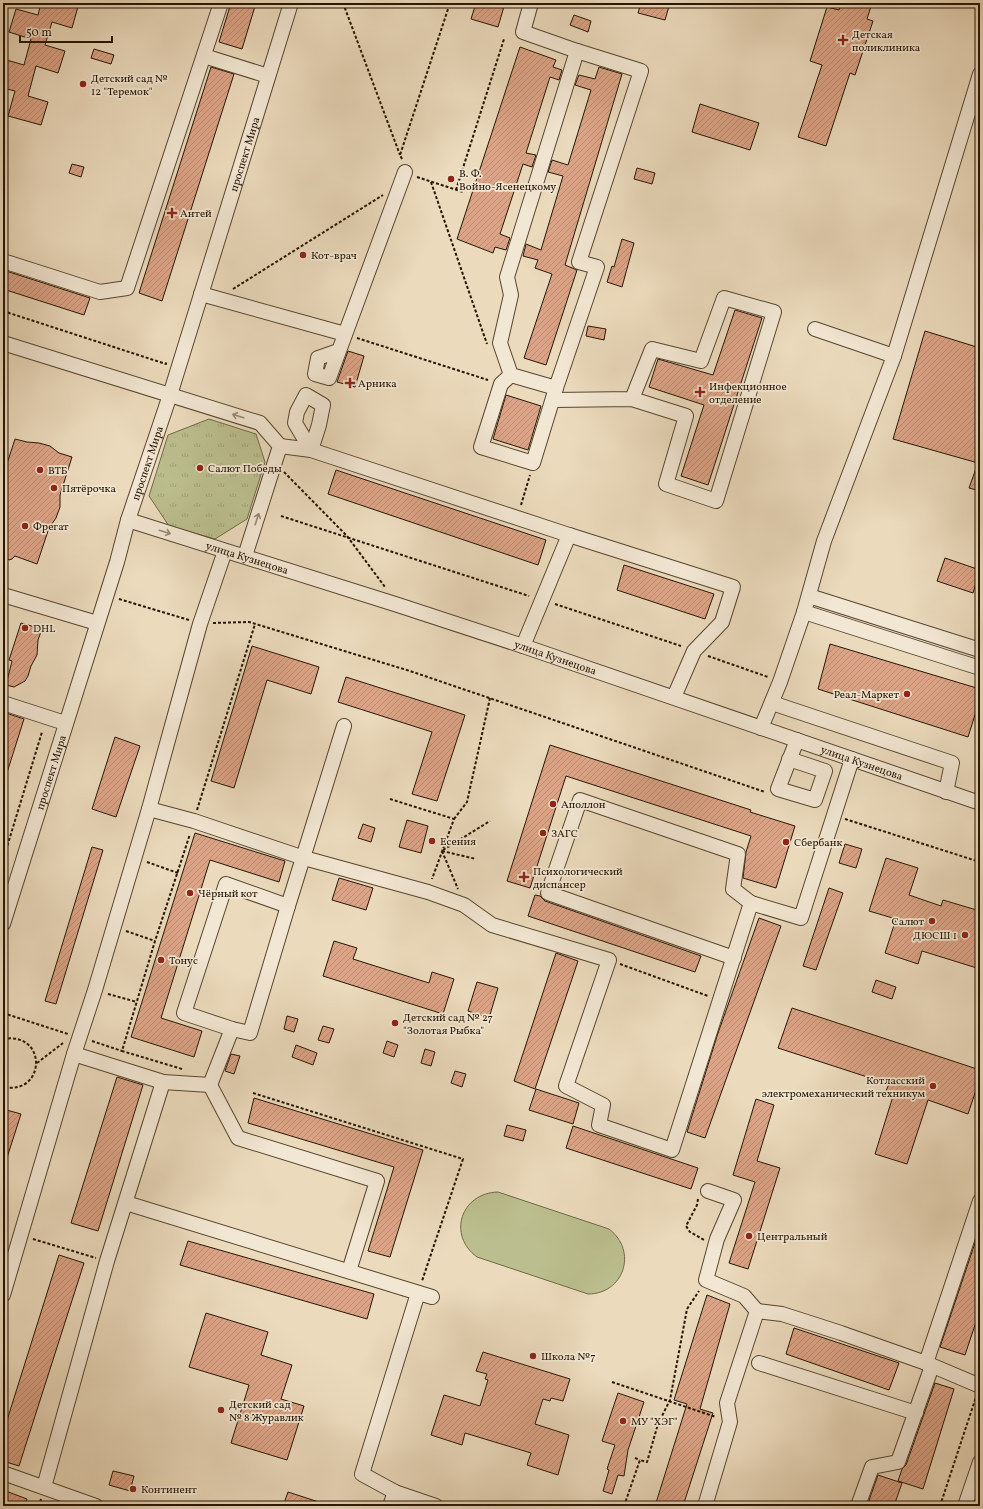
<svg xmlns="http://www.w3.org/2000/svg" width="983" height="1509" font-family="Vollkorn,serif">
  <style>
    .park { fill: url(#park-tufts); stroke: #706a48 }
    .garden { fill: #bbbe8e; stroke: #706a48 }
    .building { fill: url(#building-hatch); stroke: #261502 }
    .lines { fill: none; stroke-linecap: round; stroke-linejoin: round }
    .minor-casing { stroke: #574630; stroke-width: 16 }
    .path { stroke: #261502; stroke-width: 2; stroke-dasharray: 3 2; stroke-linecap: butt }
    .minor { stroke: #f2e7d3; stroke-width: 14 }
    .oneway { stroke: #968875 }
    .poi-dot { fill: #8f2418; stroke: #f2e7d3; stroke-width: 1.5 }
    .labels { text-anchor: middle; stroke-width: 3.5; stroke-linejoin: round; paint-order: stroke }
    .poi-label { font-size: 11px; fill: #261502; stroke: #f2e7d3; text-anchor: start }
    .street-label { font-size: 11px; fill: #261502; stroke: #f2e7d3 }
  </style>
  <defs>
    <pattern id="park-tufts" width="24" height="20" patternUnits="userSpaceOnUse"><rect width="24" height="20" fill="#bbbe8e"/><path d="M3 7l-1-3M5 7V3M7 7l1-3M15 17l-1-3M17 17v-4M19 17l1-3" fill="none" stroke="#a1a279"/></pattern>
    <pattern id="building-hatch" width="6" height="6" patternUnits="userSpaceOnUse"><rect width="6" height="6" fill="#dca486"/><path d="M-1 1l2-2M0 6l6-6M5 7l2-2" fill="none" stroke="#bd8c72"/></pattern>
  </defs>
  <rect width="100%" height="100%" fill="#ebdabc"/>
  <filter id="stains"><feTurbulence type="fractalNoise" baseFrequency=".005" numOctaves="4"/><feColorMatrix values="0 0 0 0 .2 0 0 0 0 .09 0 0 0 0 .02 0 0 0 .5 -.17"/></filter>
  <radialGradient id="worn" r=".72"><stop offset=".6" stop-color="#630" stop-opacity="0"/><stop offset="1" stop-color="#630" stop-opacity=".3"/></radialGradient>
  <path class="park" d="M209,419L256,434L265,462L247,519L215,539L169,526L149,496L168,435Z"/>
  <path class="garden" d="M498,1192L609,1229C638,1251 624,1294 588,1294L477,1257C447,1235 461,1193 498,1192Z"/>
  <g class="building">
    <path d="M41,3H79L72,28L52,22L45,45L65,51L58,73L36,66L28,96L48,102L41,125L8,116L15,91L3,88V59L24,65L31,39L9,32L16,9L38,15Z"/>
    <path d="M231,3H256L242,49L219,42Z"/>
    <path d="M476,3H505L498,27L471,19Z"/>
    <path d="M641,3H670L665,20L638,13Z"/>
    <path d="M842,3H872L867,19L873,21L855,75L850,73L826,146L798,137L822,65L810,61L827,7L839,10Z"/>
    <path d="M574,15L591,21L588,32L570,25Z"/>
    <path d="M520,47L556,60L553,67L562,70L559,80L550,77L526,153L536,155L532,167L523,164L500,234L510,238L506,250L495,247L493,253L457,239Z"/>
    <path d="M94,49L114,55L111,64L91,58Z"/>
    <path d="M211,67L234,74L162,301L139,293Z"/>
    <path d="M599,67L622,74L565,265L577,270L546,365L524,358L552,274L535,268L538,260L523,256L526,244L541,250L563,176L548,172L552,160L568,165L591,90L575,85L579,75L595,79Z"/>
    <path d="M700,104L759,123L750,150L692,132Z"/>
    <path d="M72,164L84,167L81,177L69,173Z"/>
    <path d="M637,168L655,173L652,184L634,179Z"/>
    <path d="M622,239L634,243L622,287L607,282L612,266L614,267Z"/>
    <path d="M3,270L90,298L84,315L3,289Z"/>
    <path d="M735,310L762,318L708,485L681,476L704,405L649,387L658,359L713,375Z"/>
    <path d="M588,326L606,329L604,340L586,336Z"/>
    <path d="M925,331L980,348V491L969,488L978,463L893,439Z"/>
    <path d="M348,351L364,356L355,387L337,382Z"/>
    <path d="M506,395L541,406L528,450L493,439Z"/>
    <path d="M15,439L27,442L39,443L50,446L59,453L72,457L60,495V507L56,518L49,528L37,564L15,556L12,559L9,560L3,556V476Z"/>
    <path d="M336,470L546,540L538,565L328,494Z"/>
    <path d="M945,558L980,570L973,593L937,581Z"/>
    <path d="M624,565L714,594L705,619L617,590Z"/>
    <path d="M21,623L42,629L38,640L37,655L31,666L28,676L25,681L14,687L6,685L12,661L9,660Z"/>
    <path d="M830,644L980,689V699L968,737L818,689Z"/>
    <path d="M252,646L319,667L311,694L267,680L234,788L211,781Z"/>
    <path d="M346,677L465,715L437,801L412,794L432,732L338,702Z"/>
    <path d="M3,712L24,719L5,779H3Z"/>
    <path d="M115,737L140,746L116,817L92,809Z"/>
    <path d="M550,745L751,810L750,812L795,826L776,888L743,878L746,852L751,836L566,776L530,888L507,881Z"/>
    <path d="M407,820L428,826L421,853L399,847Z"/>
    <path d="M363,824L375,828L371,842L358,838Z"/>
    <path d="M195,833L285,861L279,882L210,860L161,1018L202,1031L194,1057L131,1037Z"/>
    <path d="M845,844L862,849L856,868L839,863Z"/>
    <path d="M92,847L103,850L56,1004L45,1001Z"/>
    <path d="M886,858L918,868L909,895L941,906L943,900L980,911V969L922,951L918,964L885,953L896,919L869,911Z"/>
    <path d="M339,878L373,888L366,910L332,900Z"/>
    <path d="M829,888L843,893L816,970L803,966Z"/>
    <path d="M535,895L540,896L545,901L701,956L695,972L528,916Z"/>
    <path d="M759,918L781,926L705,1138L687,1132L718,1033Z"/>
    <path d="M334,941L357,948L353,959L429,983L432,972L454,979L443,1014L323,976Z"/>
    <path d="M556,953L578,961L535,1089L514,1081Z"/>
    <path d="M876,980L896,987L892,999L872,992Z"/>
    <path d="M477,982L498,988L489,1018L468,1011Z"/>
    <path d="M792,1008L980,1070V1078L968,1114L928,1100L907,1164L875,1154L894,1093L886,1091L889,1084L778,1048Z"/>
    <path d="M287,1016L298,1019L294,1032L284,1029Z"/>
    <path d="M323,1026L334,1029L329,1043L318,1040Z"/>
    <path d="M387,1041L398,1045L394,1057L383,1053Z"/>
    <path d="M296,1045L317,1053L313,1065L292,1057Z"/>
    <path d="M425,1049L435,1052L431,1066L421,1063Z"/>
    <path d="M231,1054L240,1056L234,1074L225,1071Z"/>
    <path d="M455,1071L466,1074L462,1087L451,1083Z"/>
    <path d="M117,1077L143,1085L98,1231L71,1223Z"/>
    <path d="M536,1089L579,1103L573,1124L529,1110Z"/>
    <path d="M254,1098L423,1150L390,1257L368,1251L394,1167L248,1123Z"/>
    <path d="M756,1099L774,1105L757,1161L780,1168L748,1269L729,1263L755,1182L733,1175Z"/>
    <path d="M3,1109L21,1114L5,1164H3Z"/>
    <path d="M507,1125L526,1130L523,1141L504,1136Z"/>
    <path d="M573,1126L698,1168L691,1189L566,1148Z"/>
    <path d="M980,1228V1310L965,1355L940,1347Z"/>
    <path d="M188,1241L374,1294L367,1319L180,1265Z"/>
    <path d="M59,1255L84,1263L19,1466L3,1461V1433Z"/>
    <path d="M707,1295L730,1304L700,1409L713,1413L683,1506H655L687,1404L674,1400Z"/>
    <path d="M206,1313L268,1332L261,1355L292,1365L281,1399L304,1406L287,1460L231,1443L249,1385L189,1367Z"/>
    <path d="M794,1328L899,1363L889,1390L786,1354Z"/>
    <path d="M483,1352L570,1379L563,1401L551,1398L550,1401L543,1399L535,1424L569,1435L558,1475L527,1465L531,1453L465,1433L462,1445L431,1435L444,1395L480,1406L488,1380L485,1379L487,1374L476,1371Z"/>
    <path d="M935,1383L954,1389L923,1489L898,1481L902,1469L906,1465Z"/>
    <path d="M618,1393L644,1402L628,1450L624,1476L618,1475L612,1494L603,1491L609,1470L607,1469L615,1445L602,1441Z"/>
    <path d="M113,1471L134,1476L130,1491L109,1485Z"/>
    <path d="M878,1475L902,1483L894,1506H867Z"/>
    <path d="M3,1490L27,1499L24,1506H3Z"/>
    <path d="M288,1492L325,1504L324,1506H283Z"/>
  </g>
  <g class="lines">
    <g class="minor-casing">
      <g id="minor">
        <path d="M204,56L268,76"/>
        <path d="M980,74L894,356L824,541L804,612L980,668"/>
        <path d="M3,261L100,292L127,288L221,3"/>
        <path d="M201,294L345,334"/>
        <path d="M815,329L894,356"/>
        <path d="M3,343L260,423L280,446L245,556"/>
        <path d="M338,351L318,358L315,374L329,378L405,172"/>
        <path d="M511,375L501,384L481,447L533,463L556,388L597,267L579,262L641,71L577,51L523,32L531,3"/>
        <path d="M556,388L511,375L500,343L511,295L507,277L577,51"/>
        <path d="M306,395L323,405L319,425L311,450L295,423L297,412Z"/>
        <path d="M553,400L632,399L686,416L666,484L716,501L774,312L724,298L701,361L652,349L632,399"/>
        <path d="M280,446L311,450L569,535"/>
        <path id="s1" d="M128,520L398,605L523,646L980,803"/>
        <path d="M3,595L97,623"/>
        <path d="M809,596L980,650"/>
        <path d="M523,646L569,535L733,587L722,622L694,651L674,697"/>
        <path d="M3,703L65,723"/>
        <path d="M772,703L952,763L946,792"/>
        <path d="M761,728L780,682L804,612"/>
        <path d="M789,759L825,771L815,800L778,789L797,740"/>
        <path d="M149,809L194,821L304,858L428,892L464,905L492,925L609,960L566,1086L603,1105L599,1125L672,1150L751,903L801,918L852,759"/>
        <path id="s2" d="M3,924L117,562L128,520L170,395L291,3"/>
        <path d="M734,958L548,893L580,800L738,854L733,889L751,903"/>
        <path d="M232,1029L250,1033L288,906"/>
        <path d="M163,1082L210,1085L232,1029L184,1013L226,884L288,906L344,726"/>
        <path d="M210,1085L238,1138L377,1181L349,1271"/>
        <path d="M708,1191L734,1200L717,1239L706,1280L744,1296L757,1311"/>
        <path d="M126,1203L432,1297"/>
        <path d="M418,1293L362,1474L395,1492L436,1506"/>
        <path d="M3,1295L74,1054"/>
        <path d="M759,1363L916,1413"/>
        <path d="M926,1363L980,1201"/>
        <path d="M3,1473L96,1506"/>
        <path d="M44,1487L107,1261L163,1082L74,1054L95,990L149,809L200,624L225,551"/>
        <path d="M390,1506L395,1492"/>
        <path d="M705,1506L730,1422L727,1403L757,1311L782,1314L841,1333L926,1363L980,1386"/>
        <path d="M858,1506L872,1467L898,1462L932,1366"/>
        <path d="M965,1506L980,1462"/>
      </g>
    </g>
    <g class="path">
      <path d="M343,3L400,155"/>
      <path d="M402,159L400,155L450,3"/>
      <path d="M417,177L463,192"/>
      <path d="M431,182L487,344"/>
      <path d="M456,190L504,39"/>
      <path d="M233,289L383,195"/>
      <path d="M3,311L166,364V362"/>
      <path d="M357,338L488,380"/>
      <path d="M284,472L347,536L385,587"/>
      <path d="M521,505L530,475"/>
      <path d="M281,516L529,596"/>
      <path d="M119,599L189,620"/>
      <path d="M555,604L681,646"/>
      <path d="M213,623L249,622L410,671L765,792"/>
      <path d="M708,656L768,677"/>
      <path d="M390,799L454,819L432,879"/>
      <path d="M197,810L255,624"/>
      <path d="M454,819L467,802L490,698"/>
      <path d="M845,819L980,862"/>
      <path d="M443,850L490,821"/>
      <path d="M442,851L458,889"/>
      <path d="M442,851L476,859"/>
      <path d="M3,860L42,732"/>
      <path d="M147,862L178,873"/>
      <path d="M126,931L155,941"/>
      <path d="M620,964L708,996"/>
      <path d="M108,994L137,1002"/>
      <path d="M3,1013L68,1034"/>
      <path d="M3,1039C48,1031 46,1096 3,1087"/>
      <path d="M92,1041L122,1051"/>
      <path d="M37,1063L63,1043"/>
      <path d="M182,1069L122,1051L155,941L190,834"/>
      <path d="M253,1093L463,1159L422,1281"/>
      <path d="M698,1199L697,1205L686,1226L690,1232L704,1240"/>
      <path d="M33,1239L96,1258"/>
      <path d="M612,1382L716,1417"/>
      <path d="M635,1458L640,1460"/>
      <path d="M39,1506L41,1499"/>
      <path d="M624,1506L640,1460L647,1462L658,1424L670,1400L687,1309L699,1291"/>
      <path d="M940,1506L976,1397"/>
    </g>
    <use href="#minor" class="minor"/>
  </g>
  <defs><path id="oneway-shaft" d="M-6 0H5M1.5-3L5.5 0L1.5 3" fill="none" stroke-width="1.6" stroke-linecap="round" stroke-linejoin="round"/></defs>
  <g class="oneway">
    <use href="#oneway-shaft" transform="translate(238 416) rotate(-163)"/>
    <use href="#oneway-shaft" transform="translate(257 519) rotate(-72)"/>
    <use href="#oneway-shaft" transform="translate(165 532) rotate(17)"/>
  </g>
  <g class="poi-dot">
    <path d="M841 34h4v4h4v4h-4v4h-4v-4h-4v-4h4z"/>
    <circle cx="83" cy="84" r="4"/>
    <circle cx="451" cy="179" r="4"/>
    <path d="M170 207h4v4h4v4h-4v4h-4v-4h-4v-4h4z"/>
    <circle cx="303" cy="255" r="4"/>
    <path d="M348 377h4v4h4v4h-4v4h-4v-4h-4v-4h4z"/>
    <path d="M698 386h4v4h4v4h-4v4h-4v-4h-4v-4h4z"/>
    <circle cx="200" cy="468" r="4"/>
    <circle cx="40" cy="470" r="4"/>
    <circle cx="54" cy="488" r="4"/>
    <circle cx="25" cy="526" r="4"/>
    <circle cx="25" cy="628" r="4"/>
    <circle cx="907" cy="694" r="4"/>
    <circle cx="553" cy="804" r="4"/>
    <circle cx="543" cy="833" r="4"/>
    <circle cx="432" cy="841" r="4"/>
    <circle cx="786" cy="842" r="4"/>
    <path d="M522 871h4v4h4v4h-4v4h-4v-4h-4v-4h4z"/>
    <circle cx="190" cy="893" r="4"/>
    <circle cx="932" cy="921" r="4"/>
    <circle cx="965" cy="935" r="4"/>
    <circle cx="161" cy="960" r="4"/>
    <circle cx="395" cy="1023" r="4"/>
    <circle cx="933" cy="1086" r="4"/>
    <circle cx="749" cy="1236" r="4"/>
    <circle cx="533" cy="1356" r="4"/>
    <circle cx="221" cy="1410" r="4"/>
    <circle cx="623" cy="1421" r="4"/>
    <circle cx="133" cy="1489" r="4"/>
  </g>
  <g class="labels">
    <g class="poi-label">
      <text x="852" y="38">Детская<tspan x="852" dy="13">поликлиника</tspan></text>
      <text x="91" y="82">Детский сад №<tspan x="91" dy="13">12 "Теремок"</tspan></text>
      <text x="459" y="177">В. Ф.<tspan x="459" dy="13">Войно-Ясенецкому</tspan></text>
      <text x="180" y="217">Антей</text>
      <text x="311" y="259">Кот-врач</text>
      <text x="358" y="387">Арника</text>
      <text x="709" y="390">Инфекционное<tspan x="709" dy="13">отделение</tspan></text>
      <text x="208" y="472">Салют Победы</text>
      <text x="48" y="474">ВТБ</text>
      <text x="62" y="492">Пятёрочка</text>
      <text x="33" y="530">Фрегат</text>
      <text x="33" y="632">DHL</text>
      <text x="899" y="698" text-anchor="end">Реал-Маркет</text>
      <text x="561" y="808">Аполлон</text>
      <text x="551" y="837">ЗАГС</text>
      <text x="440" y="845">Есения</text>
      <text x="794" y="846">Сбербанк</text>
      <text x="533" y="875">Психологический<tspan x="533" dy="13">диспансер</tspan></text>
      <text x="198" y="897">Чёрный кот</text>
      <text x="924" y="925" text-anchor="end">Салют</text>
      <text x="957" y="939" text-anchor="end">ДЮСШ 1</text>
      <text x="169" y="964">Тонус</text>
      <text x="403" y="1021">Детский сад № 27<tspan x="403" dy="13">"Золотая Рыбка"</tspan></text>
      <text x="925" y="1084" text-anchor="end">Котласский<tspan x="925" dy="13">электромеханический техникум</tspan></text>
      <text x="757" y="1240">Центральный</text>
      <text x="541" y="1360">Школа №7</text>
      <text x="229" y="1408">Детский сад<tspan x="229" dy="13">№ 8 Журавлик</tspan></text>
      <text x="631" y="1425">МУ "ХЭГ"</text>
      <text x="141" y="1493">Континент</text>
    </g>
    <g class="street-label">
      <text dy="4" stroke="none"><textPath href="#s2" startOffset="807">проспект Мира</textPath></text>
      <text dy="4" stroke="none"><textPath href="#s2" startOffset="483">проспект Мира</textPath></text>
      <text dy="4" stroke="none"><textPath href="#s1" startOffset="125">улица Кузнецова</textPath></text>
      <text dy="4" stroke="none"><textPath href="#s1" startOffset="449">улица Кузнецова</textPath></text>
      <text dy="4" stroke="none"><textPath href="#s1" startOffset="773">улица Кузнецова</textPath></text>
      <text dy="4" stroke="none"><textPath href="#s2" startOffset="159">проспект Мира</textPath></text>
    </g>
  </g>
  <rect width="983" height="1509" fill="none" stroke="#ebdabc" stroke-width="16"/>
  <rect x="4" y="4" width="975" height="1501" fill="none" stroke="#261502" stroke-width="2"/>
  <rect x="8" y="8" width="967" height="1493" fill="none" stroke="#261502"/>
  <path d="M20 36v6h92v-6" fill="none" stroke="#261502" stroke-width="2"/>
  <text x="26" y="36" font-size="12" fill="#261502" stroke="#f2e7d3" stroke-width="3" paint-order="stroke">50 m</text>
  <rect width="100%" height="100%" filter="url(#stains)"/>
  <rect width="100%" height="100%" fill="url(#worn)"/>
</svg>
